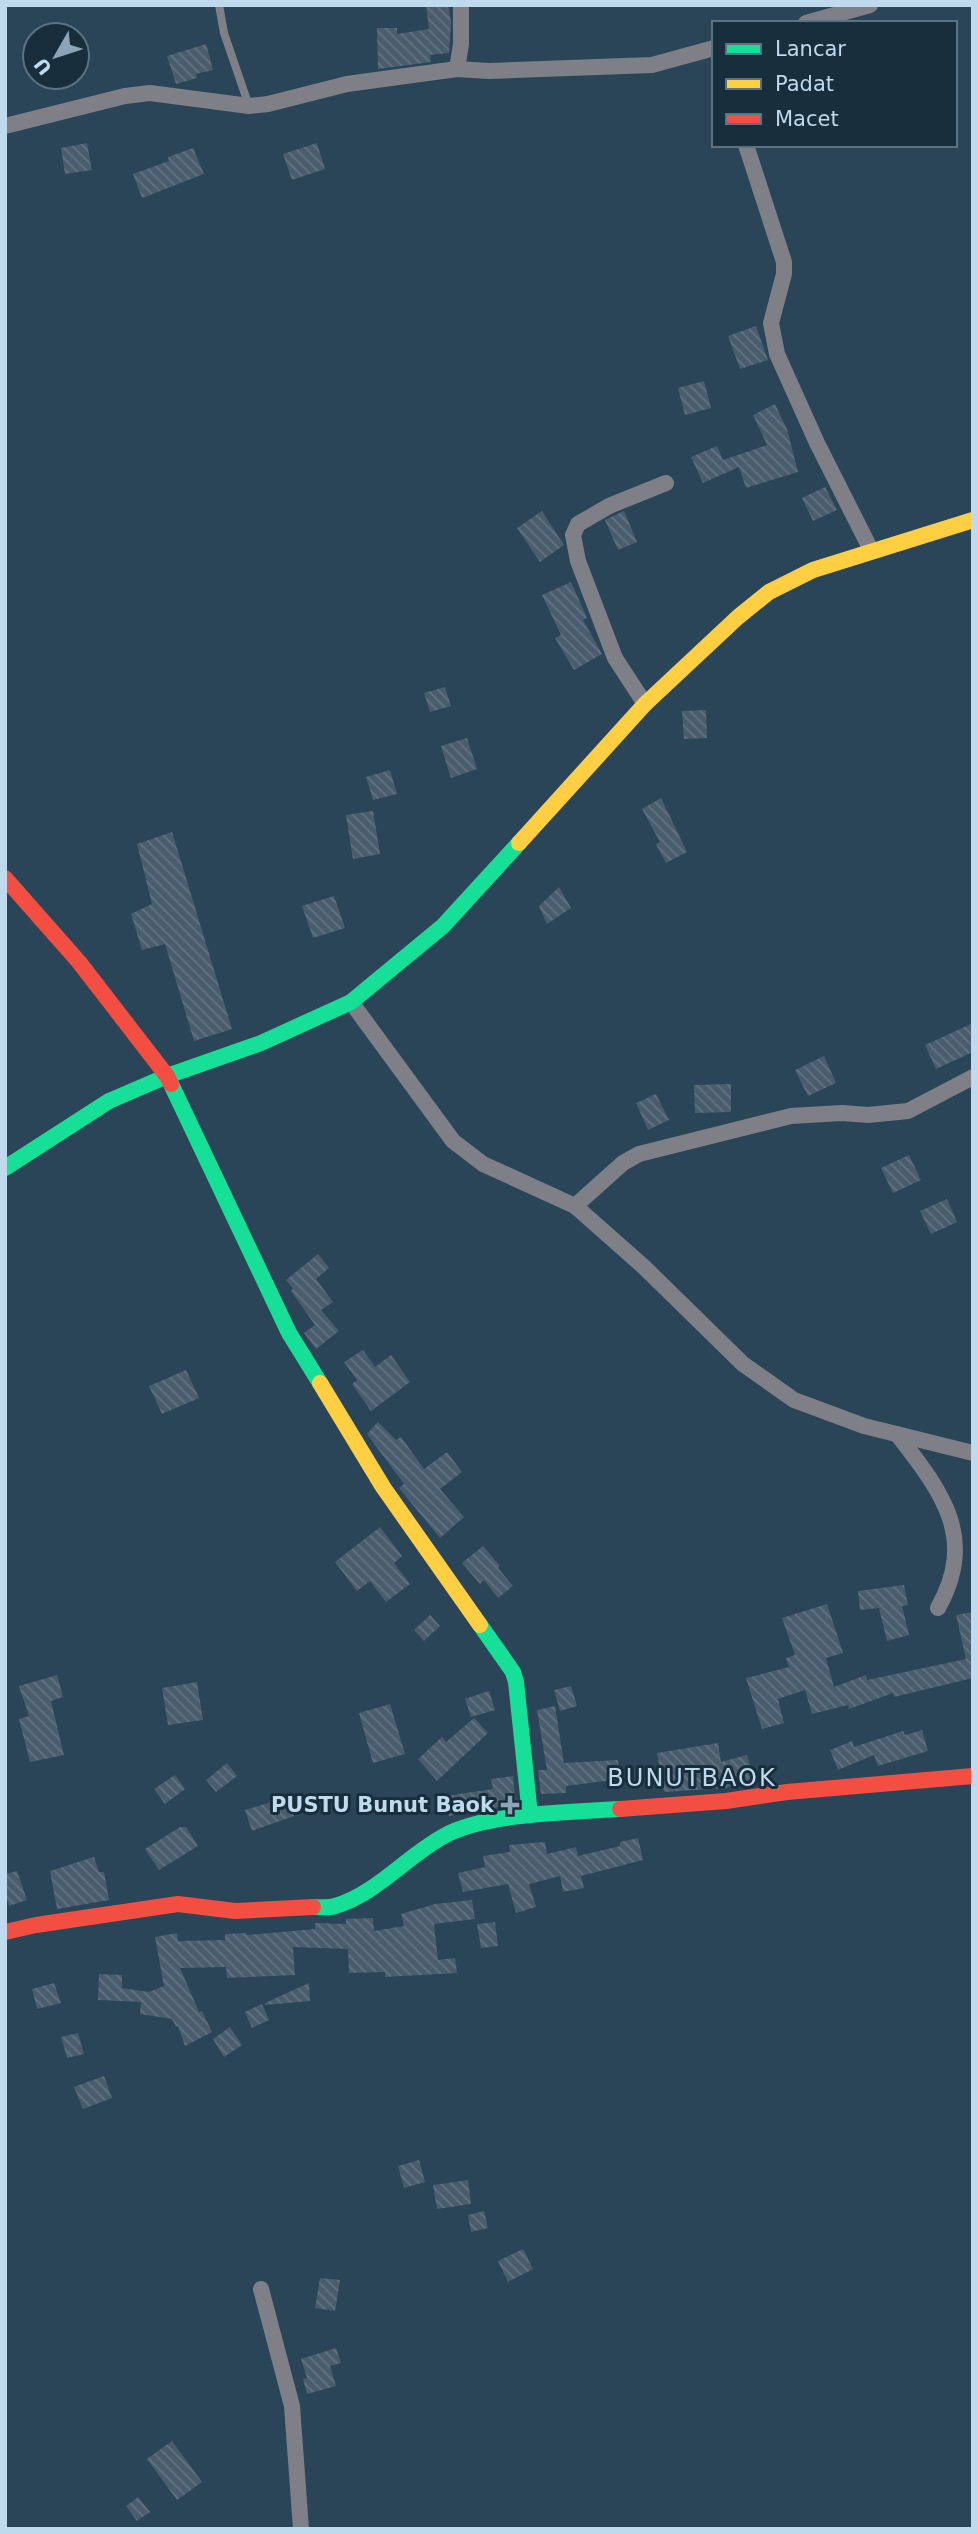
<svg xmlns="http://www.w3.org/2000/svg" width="978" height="2534" font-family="'DejaVu Sans',sans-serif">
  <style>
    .building { fill: url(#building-back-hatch) }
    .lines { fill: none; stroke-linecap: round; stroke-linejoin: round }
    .lane { stroke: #7f8087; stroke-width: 8 }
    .street { stroke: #7f8087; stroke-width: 16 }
    .fast { stroke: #16e098; stroke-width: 16 }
    .slow { stroke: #ffcf43; stroke-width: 16 }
    .jam { stroke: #f24e42; stroke-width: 16 }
    .poi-dot { fill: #8aa5b8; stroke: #192e3d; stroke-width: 2.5 }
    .labels { text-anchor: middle; stroke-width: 6; stroke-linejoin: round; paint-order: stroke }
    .poi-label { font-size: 21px; font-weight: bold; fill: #bfd9ed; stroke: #192e3d; text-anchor: end }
    .quarter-label { font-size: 24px; letter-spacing: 2px; fill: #bfd9ed; stroke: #192e3d }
  </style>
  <defs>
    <pattern id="building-back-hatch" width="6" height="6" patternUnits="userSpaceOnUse" patternTransform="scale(1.75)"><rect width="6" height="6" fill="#4a5d6e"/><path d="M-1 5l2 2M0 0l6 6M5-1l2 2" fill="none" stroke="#627483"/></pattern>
  </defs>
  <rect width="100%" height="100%" fill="#294557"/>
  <g class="building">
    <path d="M426,5H448L451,22L449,53L430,55L431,62L378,69L377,28H397V34L429,29Z"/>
    <path d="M206,44L213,70L196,74L197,78L176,84L167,56Z"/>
    <path d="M87,143L92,170L65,174L61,148Z"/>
    <path d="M317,143L325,169L292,180L283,154Z"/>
    <path d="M193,148L204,174L142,198L133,174L169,161L168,157Z"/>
    <path d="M756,326L768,360L740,369L728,336Z"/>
    <path d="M704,381L711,408L685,415L678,388Z"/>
    <path d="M775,404L787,429L798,472L746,488L739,467L703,483L691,457L717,446L723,460L767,445L753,415Z"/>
    <path d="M825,487L837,510L813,521L802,498Z"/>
    <path d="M542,511L564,545L540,562L517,528Z"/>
    <path d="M624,511L637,542L618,550L605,520Z"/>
    <path d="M571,582L587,618L583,620L602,654L574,670L555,638L561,635L542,595Z"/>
    <path d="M445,687L451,706L430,712L424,693Z"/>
    <path d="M706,710L707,738L684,739L682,711Z"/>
    <path d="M467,738L477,769L451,778L441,746Z"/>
    <path d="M390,770L397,794L373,800L366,777Z"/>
    <path d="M661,798L687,852L666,863L656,844L660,842L642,809Z"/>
    <path d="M373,811L380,854L353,859L346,815Z"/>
    <path d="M172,832L232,1029L194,1041L165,944L142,950L131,914L152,904L137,844Z"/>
    <path d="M559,887L571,908L547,924L539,906Z"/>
    <path d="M334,896L345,928L313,938L302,906Z"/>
    <path d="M973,1023V1052L936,1069L925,1045Z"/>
    <path d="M824,1056L836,1083L808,1096L795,1070Z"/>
    <path d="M731,1084V1112L695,1113L694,1085Z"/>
    <path d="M656,1094L669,1120L648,1130L636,1103Z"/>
    <path d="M909,1155L921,1180L893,1193L881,1168Z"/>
    <path d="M947,1199L957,1222L931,1234L920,1211Z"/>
    <path d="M318,1254L329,1268L316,1279L333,1302L321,1310L339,1331L316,1349L304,1333L315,1325L291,1291L293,1289L286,1280Z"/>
    <path d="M363,1350L375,1367L391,1355L410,1382L371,1411L352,1384L357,1380L344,1362Z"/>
    <path d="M186,1370L199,1398L162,1414L149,1386Z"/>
    <path d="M378,1422L396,1440L401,1437L424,1469L447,1452L462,1472L440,1489L464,1517L440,1538L399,1488L404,1484L367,1434Z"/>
    <path d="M380,1527L402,1556L394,1563L410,1584L386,1602L370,1581L357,1591L335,1562Z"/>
    <path d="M483,1546L500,1566L498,1568L513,1586L498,1598L484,1580L480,1584L462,1563Z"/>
    <path d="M904,1585L908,1605L902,1606L909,1635L887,1641L879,1608L860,1610L858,1591Z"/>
    <path d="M827,1604L843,1653L826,1658L834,1687L866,1675L867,1680L966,1659L956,1615L973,1612V1678L894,1697L893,1693L849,1709L848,1705L812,1714L805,1690L778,1699L784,1723L762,1729L746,1678L789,1667L786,1658L795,1655L782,1618Z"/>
    <path d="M430,1615L440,1626L424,1641L414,1630Z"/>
    <path d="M57,1675L63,1697L51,1701L64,1755L30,1762L19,1719L29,1716L19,1686Z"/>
    <path d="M197,1682L203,1720L168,1725L162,1688Z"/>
    <path d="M571,1686L577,1706L560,1711L554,1690Z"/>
    <path d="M489,1691L495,1710L471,1717L465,1699Z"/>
    <path d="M390,1704L405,1754L373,1763L359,1713Z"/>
    <path d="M555,1706L564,1763L618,1760L620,1779L566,1786V1793L541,1794L538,1770H547L537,1710Z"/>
    <path d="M474,1718L488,1733L437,1781L418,1759L442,1737L446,1742Z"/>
    <path d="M922,1730L928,1751L878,1766L874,1755L838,1770L830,1750L852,1741L854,1747L903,1731L905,1735Z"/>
    <path d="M718,1743L721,1762L747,1755L754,1779L725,1788L664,1792L657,1753Z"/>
    <path d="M227,1763L237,1776L216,1792L206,1780Z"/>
    <path d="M175,1775L185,1789L165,1804L154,1789Z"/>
    <path d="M513,1776L516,1804L449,1816L446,1796L493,1789L491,1779Z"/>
    <path d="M288,1797L294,1816L252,1831L245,1810Z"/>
    <path d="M180,1827H186L198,1846L159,1870L145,1849Z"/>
    <path d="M638,1838L643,1860L581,1876L584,1888L563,1892L560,1876L529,1884L536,1907L516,1913L508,1884L463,1892L458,1873L485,1867L483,1856L510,1852L509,1845L545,1842L547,1854L576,1847L578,1856L620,1846V1842Z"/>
    <path d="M94,1857L99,1872H104L109,1900L57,1909L50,1871Z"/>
    <path d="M17,1871L27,1900L9,1906L5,1893V1874Z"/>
    <path d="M472,1900L475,1919L434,1924L438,1960L455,1958L457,1973L385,1977V1972L349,1973L348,1949L293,1947L295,1975L227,1978L226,1967L180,1968L199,2012L202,2011L212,2032L185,2046L178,2026L176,2027L172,2019L140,2014L141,2002L98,2000L99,1974L122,1975V1988L149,1992L164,1986L155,1937L177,1933L178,1941L225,1940V1934L246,1933L247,1935L315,1929V1923L346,1924V1919L373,1918L374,1931L404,1926L401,1914L435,1904Z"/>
    <path d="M495,1922L498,1946L481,1948L477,1924Z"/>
    <path d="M54,1983L61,2003L37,2009L32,1989Z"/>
    <path d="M309,1983L310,2001L265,2005V2003Z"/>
    <path d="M262,2004L269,2020L252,2028L245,2012Z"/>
    <path d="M230,2027L242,2045L224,2057L213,2039Z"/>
    <path d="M78,2033L84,2054L67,2058L61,2037Z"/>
    <path d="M104,2076L112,2098L83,2109L74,2087Z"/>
    <path d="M419,2160L425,2182L404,2188L398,2166Z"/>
    <path d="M468,2180L471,2204L437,2209L433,2185Z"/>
    <path d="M484,2211L488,2228L471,2232L468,2215Z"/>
    <path d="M523,2249L533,2269L508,2282L498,2261Z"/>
    <path d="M320,2278L340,2280L335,2311L315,2308Z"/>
    <path d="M336,2348L341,2363L330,2366L336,2386L307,2394L303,2379L307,2378L301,2359Z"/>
    <path d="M172,2441L202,2482L177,2500L147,2459Z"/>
    <path d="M138,2497L150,2512L137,2521L126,2506Z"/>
  </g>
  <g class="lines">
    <path class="lane" d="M219,5L224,33L249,106"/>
    <g class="street">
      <path d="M806,23L870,5"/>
      <path d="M457,69L461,44V5"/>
      <path d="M5,126L125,96L150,93L249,106L268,104L347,84L457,69L489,71L652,65L714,48"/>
      <path d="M746,145L784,262V274L771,323L777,354L817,443L871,550"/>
      <path d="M645,704L615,658L578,561L573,535L578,524L609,506L666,483"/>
      <path d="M351,1002L453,1141L483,1164L575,1206L644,1267L743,1364L794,1400L864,1426L973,1453"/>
      <path d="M575,1206L623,1163L639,1154L791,1116L842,1113L868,1115L908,1111L973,1077"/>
      <path d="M897,1434C941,1491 978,1537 938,1608"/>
      <path d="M261,2289L292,2406L301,2529"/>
    </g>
    <g class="fast">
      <path d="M171,1084L289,1333L320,1383"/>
      <path d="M5,1168L109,1101L167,1076L261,1043L351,1002L443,926L519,843"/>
      <path d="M480,1625L513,1672L516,1682L530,1815"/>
      <path d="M313,1907C320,1907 328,1908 335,1906C376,1894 407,1856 444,1836C485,1813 572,1812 620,1809"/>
    </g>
    <g class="slow">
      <path d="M519,843L645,704L738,617L769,592L813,570L973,520"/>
      <path d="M320,1383L383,1487L480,1625"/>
    </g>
    <g class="jam">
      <path d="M5,878L79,962L167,1076L171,1084"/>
      <path d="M620,1809L726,1801L787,1792L973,1776"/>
      <path d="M5,1932L36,1925L178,1904L235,1911L313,1907"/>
    </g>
  </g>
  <path class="poi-dot" d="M506.5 1794.5h7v7h7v7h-7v7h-7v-7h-7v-7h7z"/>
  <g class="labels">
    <g class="poi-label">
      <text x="494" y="1812">PUSTU Bunut Baok</text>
    </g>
    <g class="quarter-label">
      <text x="692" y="1786">BUNUTBAOK</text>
    </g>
  </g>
  <rect width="978" height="2534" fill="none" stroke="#bfd9ed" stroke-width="14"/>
  <rect x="712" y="21" width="245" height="126" fill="#192e3d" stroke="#5b7283" stroke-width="2"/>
  <rect x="726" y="44" width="35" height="10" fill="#16e098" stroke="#5b7283" stroke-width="2"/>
  <text x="775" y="56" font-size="21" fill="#bfd9ed">Lancar</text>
  <rect x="726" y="79" width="35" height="10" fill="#ffcf43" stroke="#5b7283" stroke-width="2"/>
  <text x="775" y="91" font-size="21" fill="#bfd9ed">Padat</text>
  <rect x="726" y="114" width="35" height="10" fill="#f24e42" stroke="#5b7283" stroke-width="2"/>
  <text x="775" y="126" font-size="21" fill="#bfd9ed">Macet</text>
  <g transform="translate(56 56) rotate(231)"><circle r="33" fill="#192e3d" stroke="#5b7283" stroke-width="2"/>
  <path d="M0-5L12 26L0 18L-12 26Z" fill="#8aa5b8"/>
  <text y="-10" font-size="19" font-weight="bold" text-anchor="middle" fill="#bfd9ed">U</text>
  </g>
</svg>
